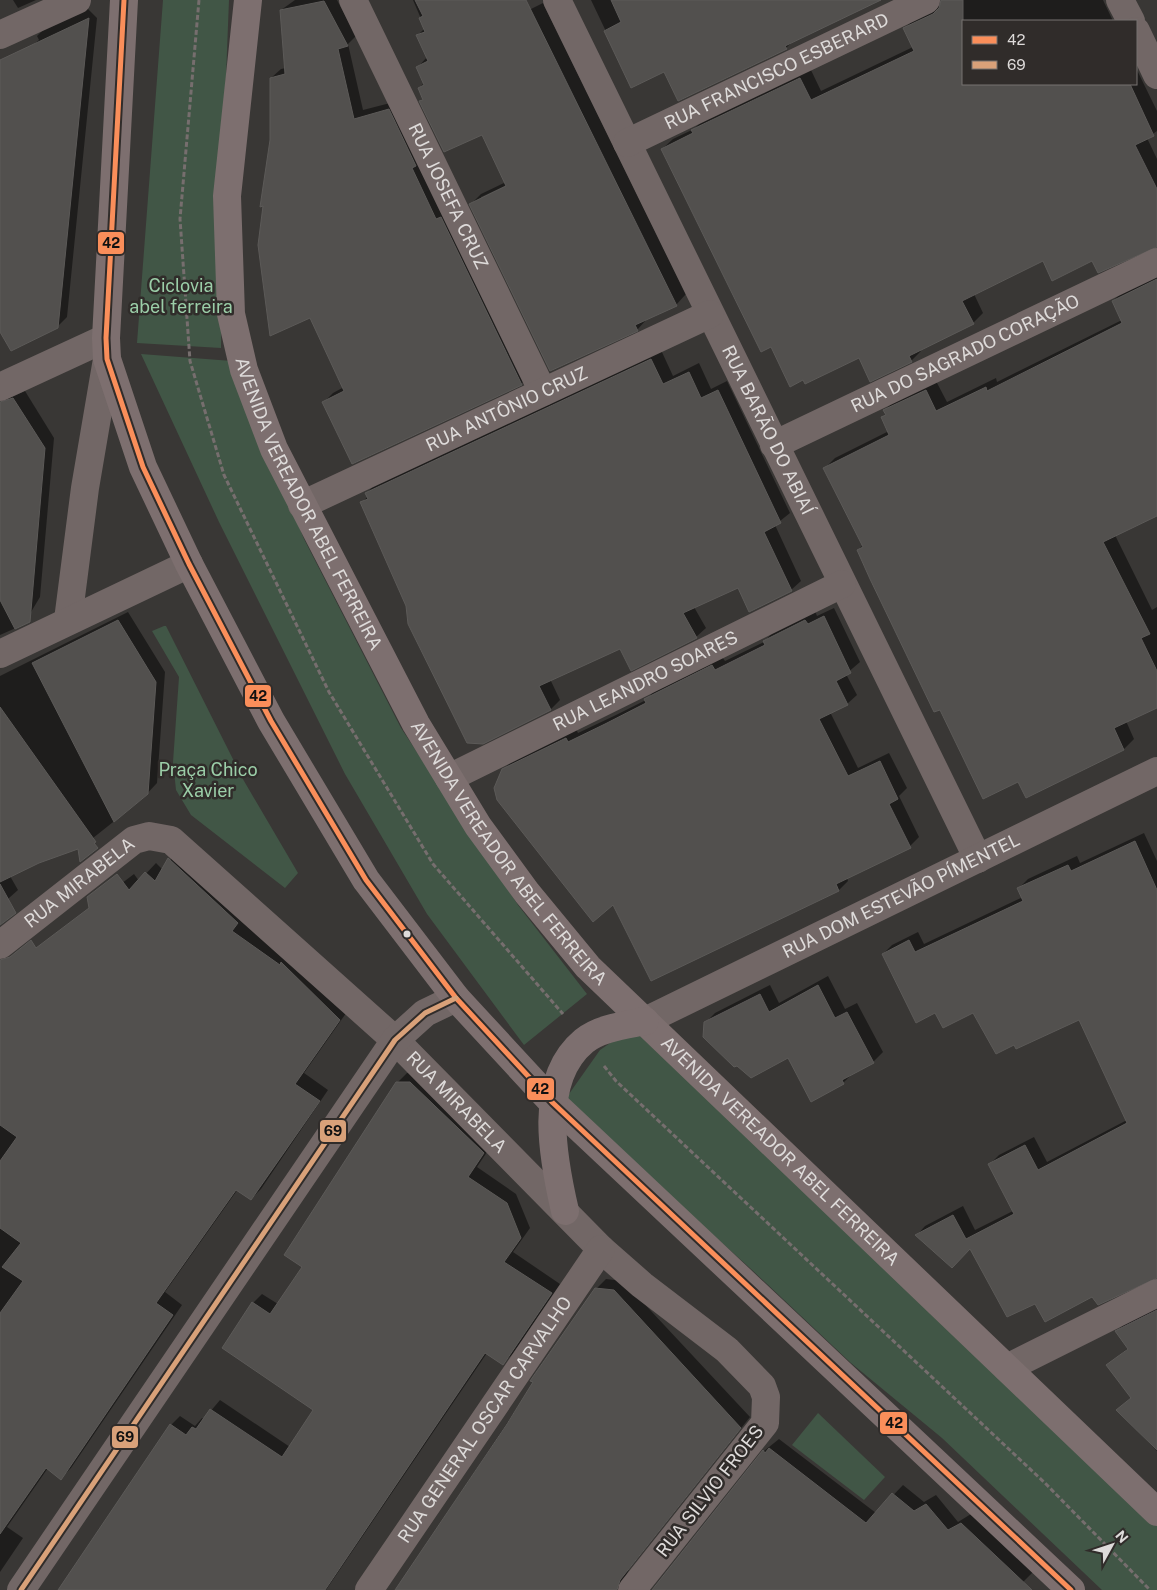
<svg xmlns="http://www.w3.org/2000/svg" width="1157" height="1590" font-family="'Public Sans',sans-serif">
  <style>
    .green { fill: #415646 }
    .shadow { fill: #0007; fill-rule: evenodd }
    .building { fill: #52504e; stroke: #5c5a58 }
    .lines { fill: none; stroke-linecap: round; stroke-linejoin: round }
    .path { stroke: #766e6e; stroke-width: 3; stroke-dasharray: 5 2.5; stroke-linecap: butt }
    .minor { stroke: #726766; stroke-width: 28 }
    .major { stroke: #7d6f6f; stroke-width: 28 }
    .bus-1-casing { stroke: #302c2a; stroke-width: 9 }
    .bus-2-casing { stroke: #302c2a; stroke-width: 9 }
    .bus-1 { stroke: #fa8e5a; stroke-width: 5 }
    .bus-2 { stroke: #d9a179; stroke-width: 5 }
    .bus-dot { fill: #dedbda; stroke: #302c2a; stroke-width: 2 }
    .labels { text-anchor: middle; stroke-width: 5; stroke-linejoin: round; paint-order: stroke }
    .street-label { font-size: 18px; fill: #dedbda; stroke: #302c2a }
    .park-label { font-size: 18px; fill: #9bcea8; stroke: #302c2a }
    .line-badge { stroke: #302c2a; stroke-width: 2 }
    .pale-badge-label { font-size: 14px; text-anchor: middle; font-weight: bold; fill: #111 }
  </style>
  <rect width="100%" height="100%" fill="#393735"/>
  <g class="green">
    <path d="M163,0H229L224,127L221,348L137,343Z"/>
    <path d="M141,354L232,361L304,539L401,728L518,905L587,994L524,1045L427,914L345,774L219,522Z"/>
    <path d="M164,626H166L244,781L298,873L285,888L191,815L176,790L173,762L179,677L152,631Z"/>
    <path d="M632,1028L1157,1521V1590H1102L942,1438L851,1363L751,1269L564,1101L600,1050Z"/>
    <path d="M818,1413L885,1477L864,1500L792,1445Z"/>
  </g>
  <g class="shadow">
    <path d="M13,0H36L18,8Z"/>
    <path d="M337,0L356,36L348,44L363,110L398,101L531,374L521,384L353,463L324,402L333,393L344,387L271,140V78L281,69L286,68L281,10L295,0Z"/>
    <path d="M413,0H519L525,12L543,3L686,294L676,305L647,319L637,330L471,204L481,194L506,182L482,134L421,101L424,98L419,88L424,83L418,67L427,57L418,35L425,28ZM511,183L512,185L481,200V197Z"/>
    <path d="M591,0H878L793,41L786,48L664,71L632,86Z"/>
    <path d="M943,0H1103L1113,21H963V84H1136V68L1157,111V131L1147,138L1157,159V246L1093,260L1043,259L974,294L983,313L973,323L920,349L921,351L911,361L871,380L859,357L771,346L662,149L673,139L694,129L703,120L810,68L821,91L913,47L904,29L914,19L942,4Z"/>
    <path d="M87,8L97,18L67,317L57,327L0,329V72L33,45L39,40L37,36L46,27Z"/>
    <path d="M1157,275V515L1115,535L1152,610L1157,607V706L1126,721L1134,739L1124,749L1026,796L1019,780L940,709L858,550L863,545L825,468L835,458L889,431L882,418L886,414L885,410L895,400L936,381L947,402L996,378L997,382L1122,320L1113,301L1123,291Z"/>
    <path d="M661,350L673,376L699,363L711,389L727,381L790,513L775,525L801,581L791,590L738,586L694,607L706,628L696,637L620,647L550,679L560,700L551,709L483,742L407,605L362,503L368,496L367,493L376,483Z"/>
    <path d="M25,391L54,438L40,597L28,617L18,627L0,635V402Z"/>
    <path d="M834,608L860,662L846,674L857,695L847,704L830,712L858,768L889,753L907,788L899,796L919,837L910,846L847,878L848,881L839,890L614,903L503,770L513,760L576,729L578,733L616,715L646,700L655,690L722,657L725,661L764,642L774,631L815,611L817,616Z"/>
    <path d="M128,612L165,672L157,783L142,799L83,846L39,861L10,876L18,890L0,906V676Z"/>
    <path d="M1144,833L1157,861V1276L1092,1295L1035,1302L971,1247L917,1235L925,1226L963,1206L975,1230L1013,1211L990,1164L999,1155L1034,1137L1047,1162L1127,1120L1079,1018L974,1011L936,1012L883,954L892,945L918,932L924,944L1023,897L1019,888L1028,879L1077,856L1080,863Z"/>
    <path d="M179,849L349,1009L304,1073L328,1090L261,1189L251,1199L238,1189L165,1292L182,1305L71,1468L61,1478L48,1468L7,1527L23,1538L0,1572V976L134,874L139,881L156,863L163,870Z"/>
    <path d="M828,976L845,1009L857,1003L883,1052L873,1062L853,1073L843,1083L789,1056L705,1023L715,1013L770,985L779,1003Z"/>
    <path d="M407,1073H420L493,1143L477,1167L516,1194L530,1228L513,1252L560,1284L513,1354L503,1363L487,1353L326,1590H59L171,1425L180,1416L195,1426L202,1418L204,1419L220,1400L290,1447L315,1410L253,1303L262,1294L278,1304L304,1267L397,1083Z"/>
    <path d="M606,1279L623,1281L750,1417L629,1569L626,1577L630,1590H396L596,1289Z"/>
    <path d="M1157,1306V1451L1118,1410L1132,1397L1108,1365L1128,1348L1117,1331L1126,1322Z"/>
    <path d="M779,1439L876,1513L903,1485L924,1502L936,1495L958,1522L971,1514L1033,1572L1023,1582L1029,1590H654L764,1451Z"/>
  </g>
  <g class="building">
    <path d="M415,0H526L677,306L635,325L638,331L550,371L469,204L506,186L482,135L444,152L419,101L423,100L418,88L424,85L416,67L428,61L416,35L425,32L419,18L423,16Z"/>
    <path d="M611,0H881L785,46L787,49L678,101L664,72L631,88L604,31L621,22Z"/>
    <path d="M941,0H963V84H1130L1154,136L1135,145L1157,189V247L1098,273L1092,261L1052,281L1043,261L962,301L974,324L909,356L912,362L870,382L859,358L805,384L803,380L790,387L771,347L761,352L661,149L693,133L691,130L800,78L811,100L914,51L903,28L933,14L939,8Z"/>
    <path d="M324,1L348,46L338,49L354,119L389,109L416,166L412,168L436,219L441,217L522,385L352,464L322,402L344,391L310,318L270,336L258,245L263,206L260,207L270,140V78L285,74L280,10Z"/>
    <path d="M89,18L58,328L11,351L0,332V60Z"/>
    <path d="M1157,279V516L1103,542L1150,634L1141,638L1157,671V708L1114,728L1124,750L1026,798L1018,782L983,799L940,710L934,712L870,579L857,550L863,547L823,468L889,435L881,417L886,415L883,410L926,390L936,411L986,387L987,391L1122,323L1112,301Z"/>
    <path d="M651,359L663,384L689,372L701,398L718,390L781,523L764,532L792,591L749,612L738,588L683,613L697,638L631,671L620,649L539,686L551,710L483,744L467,743L408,624L406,606L360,502L368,499L365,493Z"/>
    <path d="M13,398L45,448L30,622L15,629L0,600V402Z"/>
    <path d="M824,616L851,673L836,681L848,705L819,719L848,776L880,761L898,799L889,804L911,848L836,884L839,891L651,981L613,905L593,922L497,800L494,788L502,769L566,738L568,742L605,724L646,703L644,699L712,665L715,670L765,645L763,641L805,620L808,624Z"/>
    <path d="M118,620L156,682L148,794L114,822L32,663Z"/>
    <path d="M0,707L96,842L94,843L98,848L80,862L78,849L39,863L0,882Z"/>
    <path d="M1135,841L1157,890V1278L1098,1305L1092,1297L1045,1322L1035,1304L1007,1317L970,1249L952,1268L915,1235L953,1215L966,1239L1014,1214L988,1164L1025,1145L1038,1170L1127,1123L1079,1020L1016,1049L1014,1045L996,1054L973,1013L943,1028L935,1013L916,1023L882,954L909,940L915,952L1023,901L1017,888L1068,865L1071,871Z"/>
    <path d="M168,858L238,923L232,931L280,965L281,962L340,1020L295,1084L320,1101L251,1200L236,1190L156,1303L173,1315L61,1480L46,1468L0,1534V1313L23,1281L2,1267L21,1243L0,1228V1161L17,1137L0,1125V960L10,957L31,940L36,948L89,908L87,897L117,874L129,890L145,872L155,881Z"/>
    <path d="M0,884L16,913L0,925Z"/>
    <path d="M818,985L835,1018L847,1012L874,1063L842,1080L844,1084L811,1102L788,1058L751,1078L737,1066L734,1067L703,1037L704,1022L760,994L769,1012Z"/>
    <path d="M396,1082H410L484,1153L468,1177L507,1203L521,1238L504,1262L552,1293L503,1365L485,1353L325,1590H58L170,1424L186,1435L192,1427L196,1429L210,1409L282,1457L313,1410L222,1348L252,1302L270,1314L302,1267L284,1255Z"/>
    <path d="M595,1288L614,1290L741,1428L620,1580L617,1590H395L507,1424L533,1382L530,1381Z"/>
    <path d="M1157,1310V1450L1116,1410L1131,1398L1106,1365L1128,1349L1115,1331Z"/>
    <path d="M769,1448L866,1523L892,1493L914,1511L926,1504L948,1530L961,1523L1032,1590H652L763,1450L765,1453Z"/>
  </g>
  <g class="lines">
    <g class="path">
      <path d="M199,0L180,219L190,361L224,475L329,692L433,864L563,1014"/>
      <path d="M604,1066L616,1081L1045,1483L1150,1590"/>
    </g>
    <g class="minor">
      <path id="s1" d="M353,0L543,392"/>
      <path id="s2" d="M557,0L978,859"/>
      <path d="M1120,0L1131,21"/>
      <path d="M1136,31L1157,75"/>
      <path d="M0,35L77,0"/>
      <path id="s3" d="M627,143L926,0"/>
      <path d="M0,387L106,338"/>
      <path id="s4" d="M774,445L1157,262"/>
      <path id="s5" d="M302,505L710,314"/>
      <path d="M68,620L85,488L107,359"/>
      <path d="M0,654L189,564"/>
      <path id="s6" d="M449,778L842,584"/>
      <path id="s7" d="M0,945L134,840L149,836L171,840L395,1040L601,1249L642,1285L727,1350L762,1386L766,1397L765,1423L632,1590"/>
      <path id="s8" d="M645,1021L1157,771"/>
      <path d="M1007,1368L1157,1293"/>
      <path d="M21,1590L395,1040L425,1013L456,998"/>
      <path id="s9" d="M369,1590L601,1249"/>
    </g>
    <g class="major">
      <path d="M124,0L106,338L107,359L143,467L189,564L271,721L366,880L456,998L553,1103L1071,1590"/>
      <path id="s10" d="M248,0L227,196L231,314L244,370L274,449L416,724L478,826L527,893L588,967L1157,1512"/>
      <path d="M565,1211C553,1159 537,1080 584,1041C600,1028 626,1025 645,1021"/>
    </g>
    <g class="bus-1-casing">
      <path id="bus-1" d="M124,0L106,338L107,359L143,467L189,564L271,721L366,880L456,998L553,1103L1071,1590"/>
    </g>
    <g class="bus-2-casing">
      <path id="bus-2" d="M21,1590L395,1040L425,1013L456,998"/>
    </g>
    <use href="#bus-1" class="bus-1"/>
    <use href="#bus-2" class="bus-2"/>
  </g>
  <circle class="bus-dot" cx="407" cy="934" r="4.5"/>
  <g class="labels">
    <g class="street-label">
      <text dy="6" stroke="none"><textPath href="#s3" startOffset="166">RUA FRANCISCO ESBERARD</textPath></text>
      <text dy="6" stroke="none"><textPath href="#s1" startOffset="218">RUA JOSEFA CRUZ</textPath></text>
      <text dy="6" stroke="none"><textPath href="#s4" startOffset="212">RUA DO SAGRADO CORAÇÃO</textPath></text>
      <text dy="6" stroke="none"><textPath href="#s5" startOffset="226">RUA ANTÔNIO CRUZ</textPath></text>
      <text dy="6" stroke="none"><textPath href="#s2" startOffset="479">RUA BARÃO DO ABIAÍ</textPath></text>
      <text dy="6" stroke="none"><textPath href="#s10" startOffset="521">AVENIDA VEREADOR ABEL FERREIRA</textPath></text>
      <text dy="6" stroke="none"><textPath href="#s6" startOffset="219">RUA LEANDRO SOARES</textPath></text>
      <text dy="6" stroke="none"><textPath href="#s10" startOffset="926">AVENIDA VEREADOR ABEL FERREIRA</textPath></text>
      <text dy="6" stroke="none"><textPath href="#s7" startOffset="101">RUA MIRABELA</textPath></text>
      <text dy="6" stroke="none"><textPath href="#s8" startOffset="285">RUA DOM ESTEVÃO PÍMENTEL</textPath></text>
      <text dy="6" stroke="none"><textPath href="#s7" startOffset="596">RUA MIRABELA</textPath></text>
      <text dy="6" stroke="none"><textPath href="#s10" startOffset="1331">AVENIDA VEREADOR ABEL FERREIRA</textPath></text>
      <text dy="6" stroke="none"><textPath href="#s9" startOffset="206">RUA GENERAL OSCAR CARVALHO</textPath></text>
      <text transform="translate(710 1491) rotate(-52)" y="6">RUA SILVIO FROES</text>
    </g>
    <g class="park-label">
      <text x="181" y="292">Ciclovia<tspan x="181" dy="21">abel ferreira</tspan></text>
      <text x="208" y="776">Praça Chico<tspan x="208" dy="21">Xavier</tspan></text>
    </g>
  </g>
  <g class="line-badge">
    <rect x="97" y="231" width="28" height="24" rx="5" fill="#fa8e5a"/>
    <rect x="244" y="684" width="28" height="24" rx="5" fill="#fa8e5a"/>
    <rect x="526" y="1077" width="29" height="24" rx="5" fill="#fa8e5a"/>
    <rect x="319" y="1119" width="28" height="24" rx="5" fill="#d9a179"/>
    <rect x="879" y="1411" width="29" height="24" rx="5" fill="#fa8e5a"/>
    <rect x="111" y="1425" width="28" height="24" rx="5" fill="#d9a179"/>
  </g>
  <g class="pale-badge-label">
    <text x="111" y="248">42</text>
    <text x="258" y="701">42</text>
    <text x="540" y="1094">42</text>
    <text x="333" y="1136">69</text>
    <text x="894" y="1428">42</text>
    <text x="125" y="1442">69</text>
  </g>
  <rect x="962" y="20" width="175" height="65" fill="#302c2a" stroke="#767270"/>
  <rect x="972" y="36" width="25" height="8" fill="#fa8e5a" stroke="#767270"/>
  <text x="1007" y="45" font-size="15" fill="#dedbda">42</text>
  <rect x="972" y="61" width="25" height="8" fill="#d9a179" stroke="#767270"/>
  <text x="1007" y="70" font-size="15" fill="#dedbda">69</text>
  <g transform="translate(1112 1545) rotate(50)" stroke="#302c2a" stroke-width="4" paint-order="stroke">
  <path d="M0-4L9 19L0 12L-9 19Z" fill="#dedbda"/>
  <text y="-8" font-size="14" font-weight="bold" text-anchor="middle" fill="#dedbda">N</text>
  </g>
</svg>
